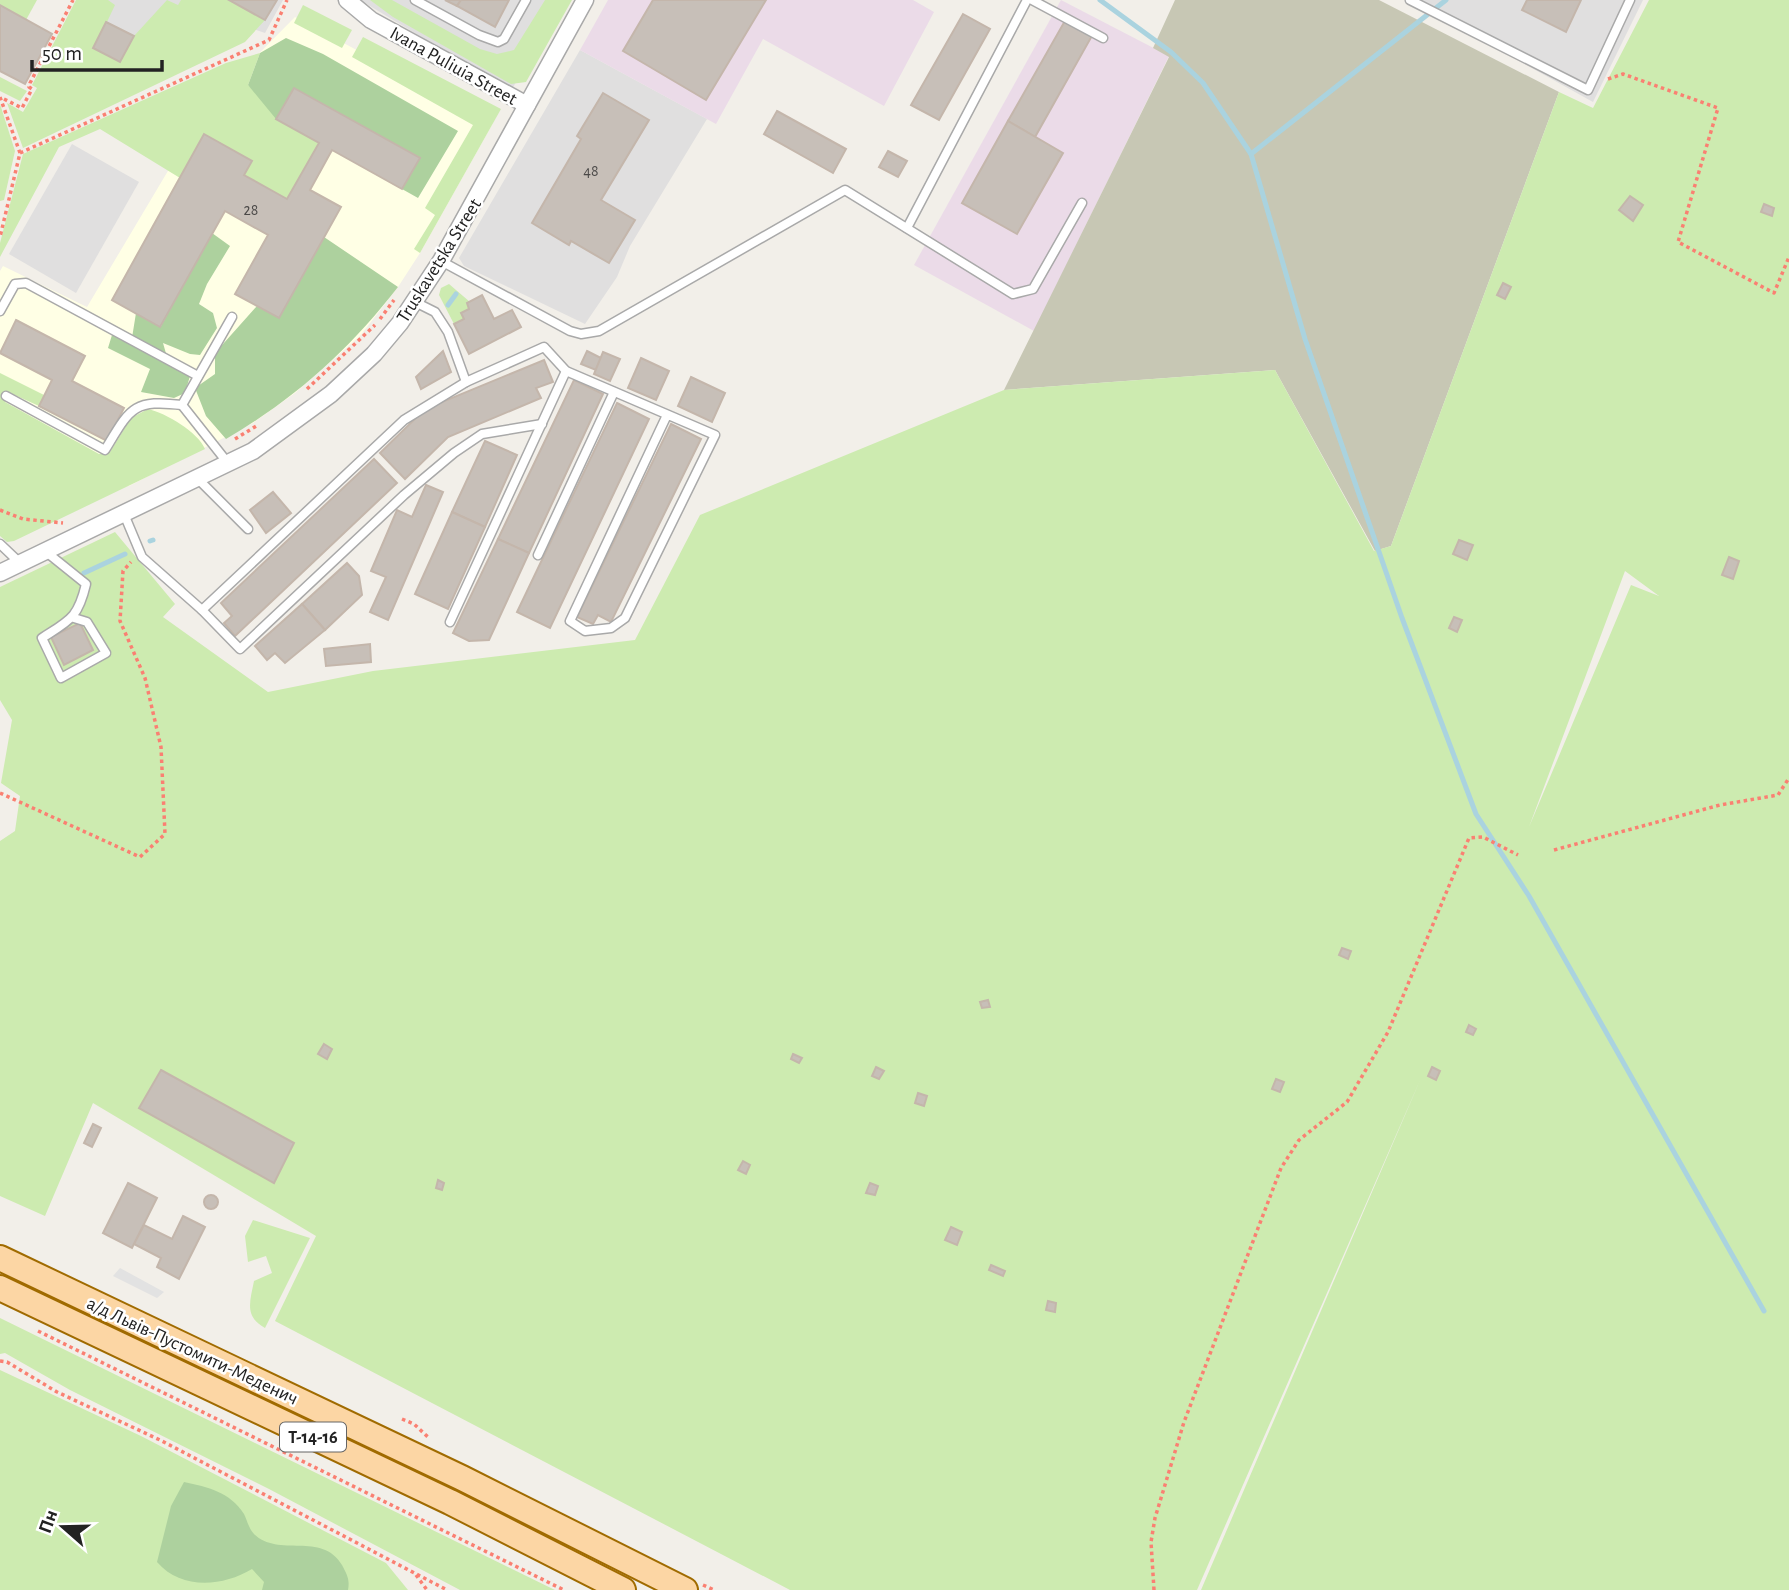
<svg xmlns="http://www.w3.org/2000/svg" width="1789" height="1590" font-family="'Alegreya Sans',sans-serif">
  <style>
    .residential { fill: #e0dfdf }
    .industrial { fill: #ebdbe8 }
    .education { fill: #ffffe5 }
    .construction { fill: #c7c7b4 }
    .grass { fill: #cdebb0; fill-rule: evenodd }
    .forest { fill: #add19e }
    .parking { fill: #e2e2e2 }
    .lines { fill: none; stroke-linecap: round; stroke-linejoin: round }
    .stream { stroke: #aad3df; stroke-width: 5 }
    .building { fill: #c7bfb8; stroke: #c4b6ab; stroke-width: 2 }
    .service-casing { stroke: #a9a9a9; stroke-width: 11 }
    .minor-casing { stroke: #a9a9a9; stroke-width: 19 }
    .primary-casing { stroke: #a06b00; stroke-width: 28 }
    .path { stroke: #fa8072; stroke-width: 3.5; stroke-dasharray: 3.5 3.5; stroke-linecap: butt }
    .service { stroke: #fff; stroke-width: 8 }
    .minor { stroke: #fff; stroke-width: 16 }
    .primary { stroke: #fcd6a4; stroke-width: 24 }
    .labels { text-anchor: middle; stroke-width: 5; stroke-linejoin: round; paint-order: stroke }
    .number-label { font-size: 16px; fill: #4b4948 }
    .shield { fill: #fff; stroke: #646464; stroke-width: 2 }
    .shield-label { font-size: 18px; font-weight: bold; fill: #222 }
    .street-label { font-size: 19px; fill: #222; stroke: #fff }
  </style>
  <rect width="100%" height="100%" fill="#f2efe9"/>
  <g class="residential">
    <path d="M85,0H283L265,33L194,9L135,73Z"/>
    <path d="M360,0H562L511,91Z"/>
    <path d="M1409,0H1643L1593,102Z"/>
    <path d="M580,50L707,119L630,246L617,277L585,324L464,266L459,258Z"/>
    <path d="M72,144L139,182L76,293L9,254Z"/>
  </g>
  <g class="industrial">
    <path d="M608,0H913L934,12L884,106L763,39L716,124L580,50Z"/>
    <path d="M1061,0L1169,56L1034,331L914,265Z"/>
  </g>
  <path class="education" d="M295,17L493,123L420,253L398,287L360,336L295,393L253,423L129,486L0,407V271L3,266L87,307L206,107Z"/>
  <path class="construction" d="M1175,0H1379L1559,92L1391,546L1375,551L1275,370L1004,390L1169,57L1153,48Z"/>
  <g class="grass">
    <path d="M0,0H37L26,20L0,5Z"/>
    <path d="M76,0H108L115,5L107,22L134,36L167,0L178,5L181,0H229L265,20L245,42L23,148L7,103L23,112L37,88L32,85Z"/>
    <path d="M370,0H392L480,49L497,54L514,50L545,0H572L526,82L511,84L393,17Z"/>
    <path d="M1649,0H1789V1590H1201L1421,1078L1197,1590H790L275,1321L316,1236L93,1103L45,1216L0,1196V841L15,831L20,796L1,783L12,720L0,700V587L115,532L175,604L163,617L268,692L373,671L635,640L700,515L1004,390L1275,370L1374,551L1391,546L1559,92L1593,108ZM1625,571L1659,596L1631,585L1529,827Z"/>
    <path d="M303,5L352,30L342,48L294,23Z"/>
    <path d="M363,37L501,109L420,253L414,249L435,215L425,208L473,125L352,57Z"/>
    <path d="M260,53L248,85L319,143L287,199L244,175L252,161L180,178L100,129L59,147L0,257V243L23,154L226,63Z"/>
    <path d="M0,77L27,91L20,101L0,91Z"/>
    <path d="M0,104L15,151L4,200L0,201Z"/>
    <path d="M449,284L470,302L467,304L469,309L461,313L464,319L454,324L439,295L441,288Z"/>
    <path d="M0,373L44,395L39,406L8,392L5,402L99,454L110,452L131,418L148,409C166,413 198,432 205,449L14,541L7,542L0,536Z"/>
    <path d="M253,1220L310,1238L265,1328C244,1316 250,1302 254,1281L272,1273L266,1256L248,1262L245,1236Z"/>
    <path d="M0,1318L555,1590H460L269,1489L70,1390L5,1353L0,1354Z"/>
    <path d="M0,1370L141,1436L386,1563L408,1590H0Z"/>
  </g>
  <g class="forest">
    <path d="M286,38L323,54L458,131L418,198L402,189L419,159L294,89L276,119L248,85L260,53Z"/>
    <path d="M212,233L230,246L207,284L199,304L213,313L217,328L200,355L190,354L163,343L167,357L190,376L185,393L174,398L141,392L150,369L108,348L112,335L131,344L136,313L161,326Z"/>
    <path d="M324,237L398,287C349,350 296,398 226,439L206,416L195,388L215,374V353L257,306L279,318Z"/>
    <path d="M184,1482C208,1487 230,1492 244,1514C247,1520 249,1529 254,1534C278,1558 322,1531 342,1565C347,1575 350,1579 348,1590H262L264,1582L252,1569C222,1587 181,1590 157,1562L171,1506Z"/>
  </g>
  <path class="parking" d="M120,1268L164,1292L157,1298L113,1276Z"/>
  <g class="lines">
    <g class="stream">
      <path d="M1100,0L1171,52L1203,83L1251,154L1305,339L1402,618L1476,814L1529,896L1764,1311"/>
      <path d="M1251,154L1446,0"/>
      <path d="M448,305L456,294"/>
      <path d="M150,541L153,540"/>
      <path d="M84,573L125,554"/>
    </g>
  </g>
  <g class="building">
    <path d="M229,0H277L265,20Z"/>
    <path d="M445,0H461L457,6Z"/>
    <path d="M461,0H509L495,27L457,6Z"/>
    <path d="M653,0H766L706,100L623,51Z"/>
    <path d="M1527,0H1581L1566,32L1522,10Z"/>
    <path d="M0,5L52,34L25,84L0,71Z"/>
    <path d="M963,14L990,29L939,120L911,105Z"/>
    <path d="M1066,19L1093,34L1035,137L1008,121Z"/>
    <path d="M106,22L134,36L120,62L93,48Z"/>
    <path d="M294,88L420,158L402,189L332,150L310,190L341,207L279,318L235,294L268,235L225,211L160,327L112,300L204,134L252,161L244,175L287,199L319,143L276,119Z"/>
    <path d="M603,93L649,120L601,200L635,220L609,263L571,241L569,245L532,223L581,139L577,136Z"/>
    <path d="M777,111L846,149L833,173L764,134Z"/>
    <path d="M1008,121L1063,153L1017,234L962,203Z"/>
    <path d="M888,151L907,161L898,177L879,167Z"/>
    <path d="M1630,196L1643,205L1633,221L1619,210Z"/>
    <path d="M1764,204L1774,208L1772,216L1761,212Z"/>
    <path d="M1503,283L1511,287L1505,299L1497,295Z"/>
    <path d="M482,295L494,319L512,310L521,327L469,354L454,324L464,319L461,313L469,309L467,303Z"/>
    <path d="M16,320L85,356L72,381L124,408L107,441L39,406L52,380L0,353Z"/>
    <path d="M443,351L451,372L421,389L416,377Z"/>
    <path d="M587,351L601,358L596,370L581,364Z"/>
    <path d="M603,352L620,359L610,381L594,374Z"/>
    <path d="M641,358L669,371L656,400L628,388Z"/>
    <path d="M544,360L553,382L536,388L541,398L448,437L405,479L380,453L425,409Z"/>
    <path d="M691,377L725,393L712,422L678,406Z"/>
    <path d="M574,380L603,394L529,553L498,539Z"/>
    <path d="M617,403L649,419L550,628L517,612Z"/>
    <path d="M671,424L701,439L611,622L598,615L593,624L577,617Z"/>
    <path d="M485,441L517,455L485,527L452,512Z"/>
    <path d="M374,459L397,483L235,636L224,623L232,616L221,603Z"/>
    <path d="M426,485L443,492L388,620L370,612L386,577L371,571L397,510L412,517Z"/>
    <path d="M273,492L291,513L266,533L250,510Z"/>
    <path d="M452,512L485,527L448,609L415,594Z"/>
    <path d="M498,539L529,553L489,640L469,641L453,633Z"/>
    <path d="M1459,540L1473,545L1467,560L1453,554Z"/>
    <path d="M1729,557L1739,561L1733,579L1722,575Z"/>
    <path d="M347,563L359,576L362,595L325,630L302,604Z"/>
    <path d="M302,604L325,630L285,663L275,653L267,660L255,646Z"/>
    <path d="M1454,617L1462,620L1457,632L1449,628Z"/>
    <path d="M80,623L93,650L64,665L51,637Z"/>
    <path d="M370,644L371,662L326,666L324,649Z"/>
    <path d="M1342,948L1351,951L1348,959L1339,955Z"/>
    <path d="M988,1000L990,1007L982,1008L980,1002Z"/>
    <path d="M1469,1025L1476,1029L1473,1035L1466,1032Z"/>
    <path d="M324,1044L332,1049L327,1059L318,1054Z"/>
    <path d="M793,1054L802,1058L799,1063L791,1059Z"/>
    <path d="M876,1067L884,1071L879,1079L872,1076Z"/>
    <path d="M1432,1067L1440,1071L1436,1080L1428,1076Z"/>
    <path d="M161,1070L294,1143L274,1183L139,1108Z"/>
    <path d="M1276,1079L1284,1082L1280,1092L1272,1089Z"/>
    <path d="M918,1093L927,1096L924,1106L915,1103Z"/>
    <path d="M93,1124L101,1128L92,1147L84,1143Z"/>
    <path d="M743,1161L750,1165L746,1174L738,1170Z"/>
    <path d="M438,1180L444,1183L442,1190L436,1188Z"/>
    <path d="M128,1183L157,1198L132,1248L103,1233Z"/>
    <path d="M870,1183L878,1186L875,1195L866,1193Z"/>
    <circle cx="211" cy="1202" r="7"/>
    <path d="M183,1216L205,1227L179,1279L157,1267L161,1258L134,1244L144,1225L172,1239Z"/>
    <path d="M951,1227L962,1232L957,1245L945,1240Z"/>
    <path d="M991,1265L1005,1271L1003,1276L989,1270Z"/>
    <path d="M1048,1301L1056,1303L1055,1312L1046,1310Z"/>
  </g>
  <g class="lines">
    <g class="service-casing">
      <g id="service">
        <path d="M415,0L479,35L498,42L504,39L526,0"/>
        <path d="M1032,0L1103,38"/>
        <path d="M1410,0L1588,90L1630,0"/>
        <path d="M907,228L1027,0"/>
        <path d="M441,261L570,331L581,334L599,331L845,190L1013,294L1033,289L1082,203"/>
        <path d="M415,302L435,312L448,332L466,382L544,347L566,371L715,435L625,618L611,628L585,631L570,621L667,415"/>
        <path d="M0,311L15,284L26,283L198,376"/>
        <path d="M466,382L404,420L202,610L240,649L404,495L454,453L482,434L542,424"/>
        <path d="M6,396L105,450C130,409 132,399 182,405"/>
        <path d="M227,462L182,405L232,317"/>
        <path d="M197,478L248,529"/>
        <path d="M124,514L142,557L202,610"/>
        <path d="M0,544L20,563"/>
        <path d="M45,551L86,584C78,618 70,620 42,638L61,678L106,653L87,622L74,618"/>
        <path d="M538,555L614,392"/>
        <path d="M450,622L566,371"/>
      </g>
    </g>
    <g class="minor-casing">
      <g id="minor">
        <path d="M347,0L371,20L527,105"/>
        <path d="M0,573L253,451L331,394L374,354L400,323L441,261L585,0"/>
      </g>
    </g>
    <g class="primary-casing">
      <g id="primary">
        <path d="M0,1258L462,1478L685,1590"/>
        <path d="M0,1288L450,1502L623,1590"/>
      </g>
    </g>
    <g class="path">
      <path d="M1608,79L1623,74L1718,108L1678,242L1774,293L1789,257"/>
      <path d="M0,97L20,153L0,237"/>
      <path d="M4,99L22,108L32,89L29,87L30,83L73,0"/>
      <path d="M20,153L269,40L287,0"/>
      <path d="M380,319L394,300"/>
      <path d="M307,389L375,325"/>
      <path d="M235,439L258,425"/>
      <path d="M0,510L23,519L63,523"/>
      <path d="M0,793L140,857L165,834L161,747L145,678L120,621L123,571L131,562"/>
      <path d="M1554,850L1720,805L1778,795L1789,778"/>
      <path d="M38,1331L564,1590"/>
      <path d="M0,1361L7,1362L57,1392L160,1440L447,1590"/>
      <path d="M402,1419L414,1424L429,1438"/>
      <path d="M416,1575L427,1590"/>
      <path d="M703,1585L714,1590"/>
      <path d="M1154,1590L1151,1542L1155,1518L1184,1422L1281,1168L1299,1140L1347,1102L1388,1032L1469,838L1483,837L1518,855"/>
    </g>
    <use href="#service" class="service"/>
    <use href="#minor" class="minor"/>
    <use href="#primary" class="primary"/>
  </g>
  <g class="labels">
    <g class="number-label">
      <text x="591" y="176">48</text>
      <text x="251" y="215">28</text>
    </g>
    <rect class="shield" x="280" y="1422.5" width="66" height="29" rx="5"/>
    <g class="shield-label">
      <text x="313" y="1443">Т-14-16</text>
    </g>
    <g class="street-label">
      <text transform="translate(454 65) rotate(29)" y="7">Ivana Puliuia Street</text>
      <text transform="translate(438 260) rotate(-58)" y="7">Truskavetska Street</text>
      <text transform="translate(193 1350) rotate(25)" y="7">а/д Львів-Пустомити-Меденич</text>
    </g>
  </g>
  <g transform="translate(63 1527) rotate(290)" stroke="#ffffff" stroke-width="5" paint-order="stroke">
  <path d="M0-5L12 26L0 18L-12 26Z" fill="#222222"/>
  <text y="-10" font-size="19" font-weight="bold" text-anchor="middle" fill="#222222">Пн</text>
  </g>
  <path d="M32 60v10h130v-10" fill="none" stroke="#222222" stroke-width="3.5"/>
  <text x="42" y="60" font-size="21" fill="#222222" stroke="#ffffff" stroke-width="5" paint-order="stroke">50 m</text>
</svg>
